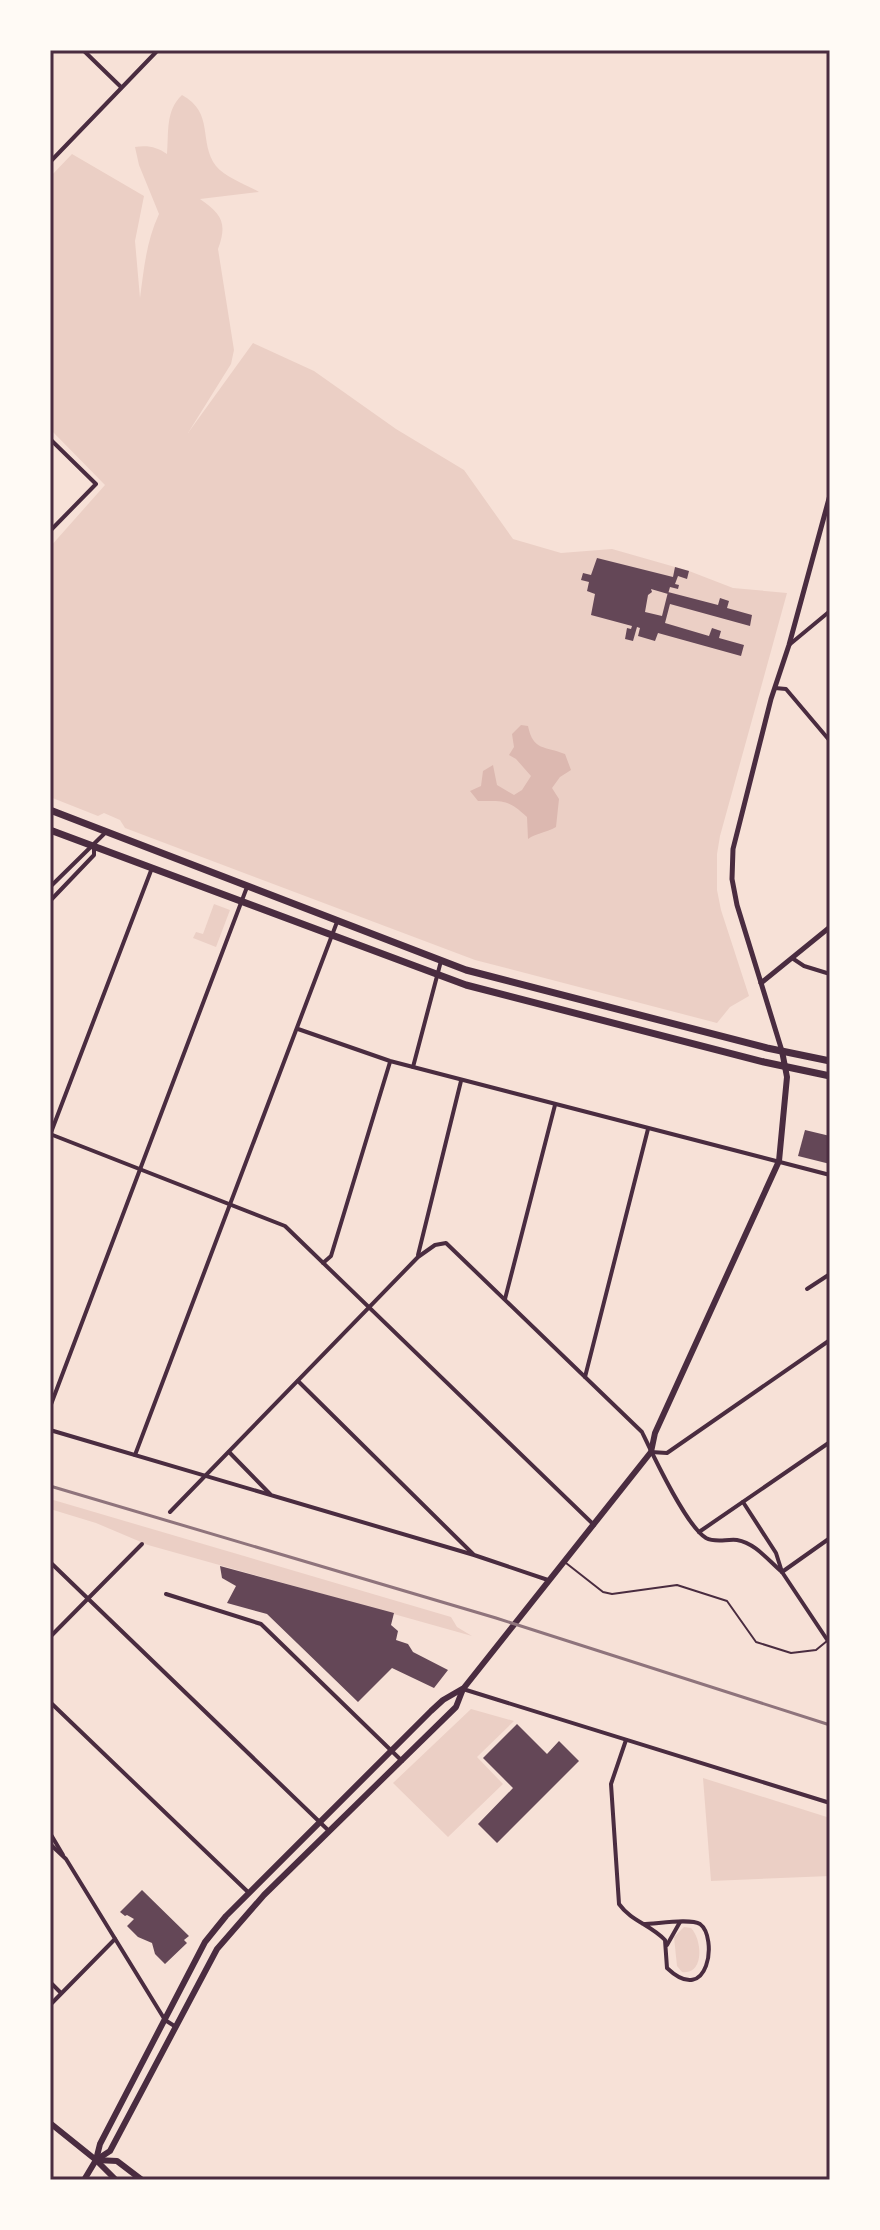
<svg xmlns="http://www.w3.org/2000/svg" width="880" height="2230" font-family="'Exo 2',sans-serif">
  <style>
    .green { fill: #ebcfc5 }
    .water { fill: #dcb8b0 }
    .building { fill: #644757 }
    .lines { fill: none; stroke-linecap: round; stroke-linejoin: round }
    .service { stroke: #4a2c40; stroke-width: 2 }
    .minor { stroke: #4a2c40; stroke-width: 4 }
    .tertiary { stroke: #4a2c40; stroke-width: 5 }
    .secondary { stroke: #4a2c40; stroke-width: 6 }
    .primary { stroke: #4a2c40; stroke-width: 7 }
    .rail { stroke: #8f747c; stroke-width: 3 }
    .neatline { fill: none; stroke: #4a2c40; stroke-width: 3 }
  </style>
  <rect width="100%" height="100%" fill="#f7e1d7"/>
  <g class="green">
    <path d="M182,95C215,113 198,142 216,166C225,177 247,185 259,192L200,199C221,214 228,222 218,249L234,350L231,364L188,433L253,343L314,371L396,429L464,470L513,539L561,553L612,549L689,571L733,588L787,593L720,836L717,854V890L721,910L749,996L730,1007L717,1023L475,960L125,828L120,820L104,813L98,816L50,797V547L105,485L50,429V177L72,154L144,196L135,241L140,298C144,269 146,242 159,214L139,165L135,147C148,145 157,147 167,154C169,133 165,111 182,95Z"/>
    <path d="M214,904L230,910L216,947L193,938L196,932L203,934Z"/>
    <path d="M50,1499L451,1617L457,1627L472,1636L148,1545L96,1523L50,1509Z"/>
    <path d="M471,1709L514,1721L477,1757L503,1784L448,1837L393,1783Z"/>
    <path d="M703,1778L830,1818V1876L711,1881Z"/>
    <path d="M684,1927L691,1928C702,1939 705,1975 682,1972L677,1966L674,1937Z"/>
  </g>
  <path class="water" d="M521,725L528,726C533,751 545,746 565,754L571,770L560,777L552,788L559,799L556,827C546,833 536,833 528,839L527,817C507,799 504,801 478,801L470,791L481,786L483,771L493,765L497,785L514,795L522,790L531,776L516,759L509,755L514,747L512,734Z"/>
  <g class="building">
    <path d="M597,558L673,577L675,567L689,571L687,579L678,576L675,584L679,585L678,589L670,587L668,594L651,589L652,592L648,595L645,612L662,616L668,592L718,605L720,598L729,601L727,608L752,615L750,626L670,604L665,623L709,636L712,628L721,631L719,638L744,645L741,656L658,633L655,641L638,636L640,628L637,627L633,641L625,639L627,628L631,629L632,626L591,615L595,594L587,591L589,582L581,580L583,573L591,575Z"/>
    <path d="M805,1130L830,1136V1164L798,1156Z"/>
    <path d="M220,1566L394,1613L391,1625L398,1631L396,1640L408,1644L413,1652L448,1670L434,1688L392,1668L358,1702L267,1614L227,1603L236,1586L222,1578Z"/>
    <path d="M517,1724L547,1754L559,1741L579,1761L497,1843L478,1824L513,1788L483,1758Z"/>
    <path d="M142,1890L189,1936L184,1940L187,1943L165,1964L155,1954L152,1943L138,1937L127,1926L134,1919L127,1915L125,1916L120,1912Z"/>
  </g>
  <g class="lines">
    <path class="service" d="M566,1563L603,1592L612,1594L677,1585L727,1601L756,1642L791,1653L816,1650L827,1641"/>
    <g class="minor">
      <path d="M83,50L121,87"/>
      <path d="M50,162L158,50"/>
      <path d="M50,439L96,484L50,531"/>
      <path d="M789,645L830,611"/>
      <path d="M775,688L786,689L830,741"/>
      <path d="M50,887L105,833"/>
      <path d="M50,901L94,855V848"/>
      <path d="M792,958L804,966L830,974"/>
      <path d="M298,1029L390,1061L830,1175"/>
      <path d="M413,1067L441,961"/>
      <path d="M50,1134L285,1226L594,1525"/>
      <path d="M50,1135L152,868"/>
      <path d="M418,1255L461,1081"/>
      <path d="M323,1263L331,1256L390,1062"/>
      <path d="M807,1289L830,1274"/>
      <path d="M505,1299L555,1105"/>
      <path d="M585,1377L648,1129"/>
      <path d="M298,1381L473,1554"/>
      <path d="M50,1407L247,887"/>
      <path d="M50,1430L474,1555L548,1580"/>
      <path d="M229,1452L270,1494"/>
      <path d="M651,1452L667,1453L830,1340"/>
      <path d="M135,1455L337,922"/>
      <path d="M743,1502L776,1553L782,1572L830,1644"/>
      <path d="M170,1512L418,1257L435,1245L446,1243L642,1432C653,1455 686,1526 706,1538C715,1543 726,1539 737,1540C755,1543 768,1560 782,1572"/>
      <path d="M699,1532L830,1442"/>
      <path d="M50,1562L329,1831"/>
      <path d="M782,1572L830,1538"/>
      <path d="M166,1594L261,1624L402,1761"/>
      <path d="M50,1637L142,1544"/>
      <path d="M463,1689L830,1803"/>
      <path d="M50,1702L248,1892"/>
      <path d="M626,1740L611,1784L619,1904C631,1921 651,1925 665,1940L667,1968C709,2008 718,1937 700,1924C690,1918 656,1924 643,1924"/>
      <path d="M50,1833L63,1855"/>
      <path d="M50,1844L66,1859L165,2020L176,2027"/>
      <path d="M667,1945L680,1922"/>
      <path d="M50,1982L61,1993"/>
      <path d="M50,2005L115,1939"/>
    </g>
    <g class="tertiary">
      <path d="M761,983L830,927"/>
      <path d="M782,1051L737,905L732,879L733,849L771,699L789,645L830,495"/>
    </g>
    <g class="secondary">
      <path d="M50,2123L96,2160L116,2180"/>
      <path d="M96,2160L110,2151L217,1949L264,1895L456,1707L463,1689L651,1452L655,1433L779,1161L787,1077L782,1051"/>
      <path d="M96,2160L117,2161L142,2180"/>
      <path d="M84,2180L96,2160L100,2144L205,1942L226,1916L431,1711L443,1700L462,1689"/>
    </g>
    <g class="primary">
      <path d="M50,810L466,970L767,1048L830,1061"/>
      <path d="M50,830L466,985L764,1062L830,1076"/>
    </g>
    <path class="rail" d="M50,1486L496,1618L830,1725"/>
  </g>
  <rect width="880" height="2230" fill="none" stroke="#fffaf5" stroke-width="104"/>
  <rect x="52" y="52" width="776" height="2126" class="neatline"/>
</svg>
